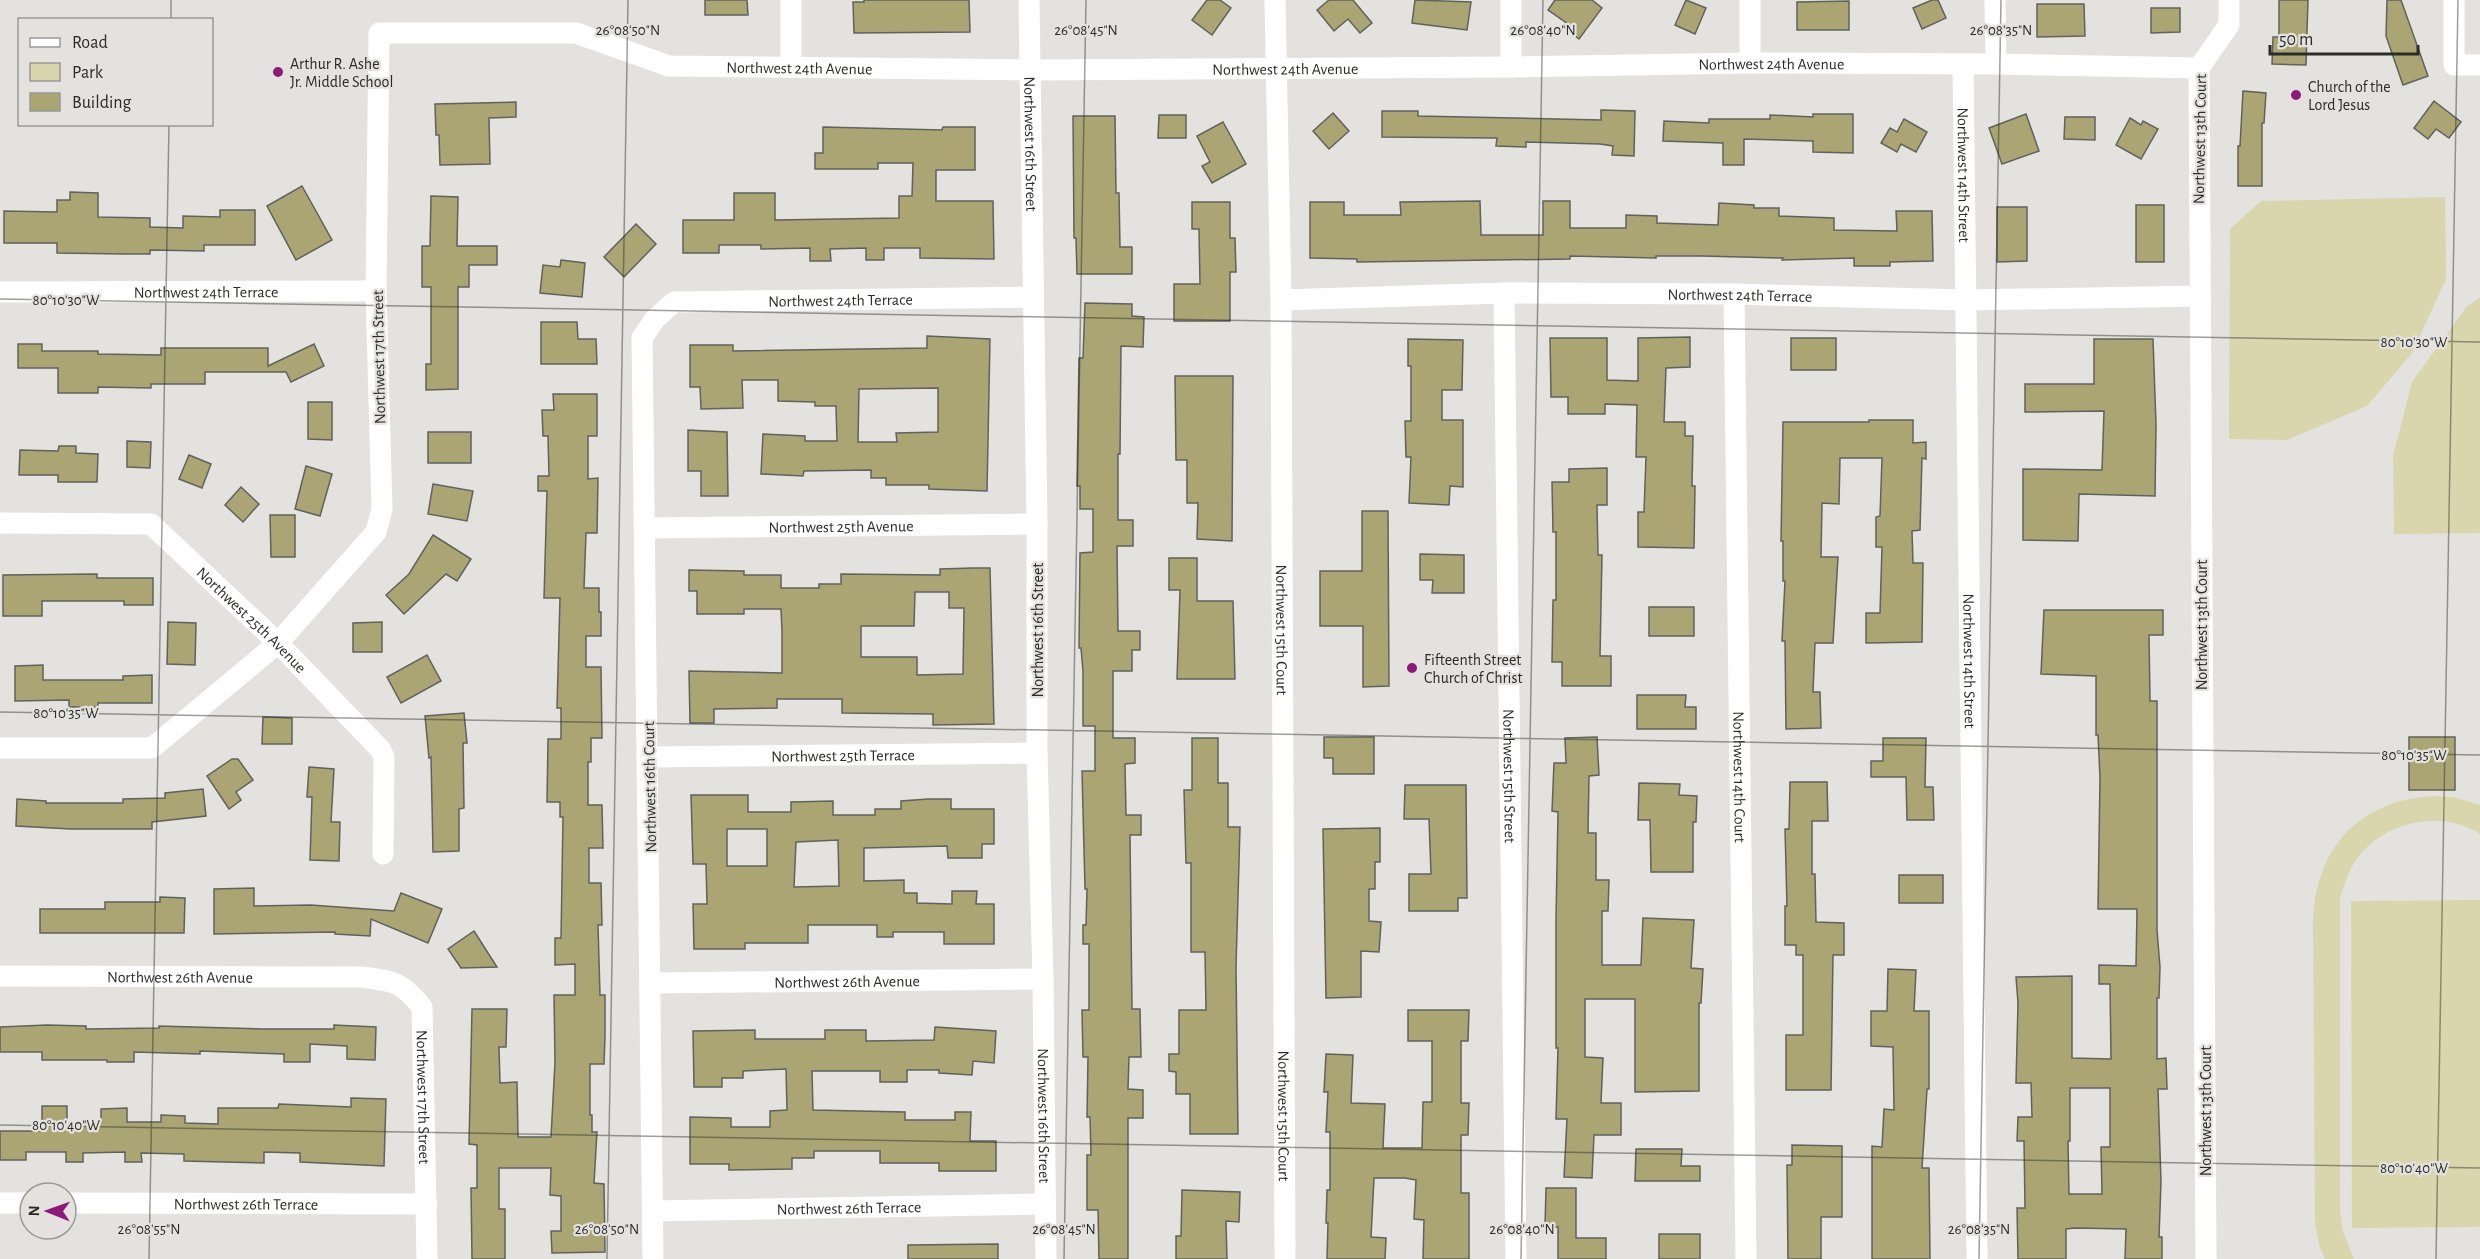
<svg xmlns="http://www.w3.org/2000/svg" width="2480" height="1259" font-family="'Alegreya Sans',sans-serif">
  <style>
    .green { fill: #d9d5ac }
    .building { fill: #aaa573; stroke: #61615e; stroke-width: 1.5; fill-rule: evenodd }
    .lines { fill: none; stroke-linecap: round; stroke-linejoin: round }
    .minor { stroke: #fff; stroke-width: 21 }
    .ticks { fill: none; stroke: #2b2b29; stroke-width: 1.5; stroke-opacity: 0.45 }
    .poi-dot { fill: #8f1978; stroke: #e3e2df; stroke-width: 2 }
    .labels { text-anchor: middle; stroke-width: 4.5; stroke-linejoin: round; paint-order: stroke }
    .poi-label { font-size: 16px; fill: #2b2b29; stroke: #e3e2df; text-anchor: start }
    .street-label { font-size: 16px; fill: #2b2b29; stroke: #e3e2df }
    .ticks-label { font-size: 15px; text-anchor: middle; fill: #2b2b29; stroke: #e3e2df; stroke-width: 4.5; stroke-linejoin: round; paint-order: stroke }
  </style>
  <rect width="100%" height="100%" fill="#e3e2df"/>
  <g class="green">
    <path d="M2445,197L2446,279L2412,353L2367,406L2287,440L2229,439L2230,229L2261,201Z"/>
    <path d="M2480,298V533L2394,534L2393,456L2412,382L2467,306Z"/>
    <path d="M2431,796L2453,797L2480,805V834C2441,808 2382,822 2356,860C2348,872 2344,885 2340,898V1211L2343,1232L2354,1259H2325L2320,1248L2315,1224L2313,929C2313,853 2354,802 2431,796Z"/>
    <path d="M2480,900V1227L2352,1228L2351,901Z"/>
  </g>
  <g class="building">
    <path d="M705,0H747L748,15H705Z"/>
    <path d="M864,0H969L970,32L854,33L853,2H864Z"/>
    <path d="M1207,0H1220L1231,8L1212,35L1192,20Z"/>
    <path d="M1329,0H1353L1372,23L1360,33L1348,19L1334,31L1317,10Z"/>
    <path d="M1415,0L1471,2L1467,30L1412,23Z"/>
    <path d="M1555,0H1592L1602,8L1579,39L1565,28L1568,24L1548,10Z"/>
    <path d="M1686,0L1706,8L1695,34L1675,25Z"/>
    <path d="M1932,0H1938L1946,18L1922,29L1913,8Z"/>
    <path d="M2279,0H2308L2306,65L2272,64L2273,37H2279Z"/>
    <path d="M2387,0H2401L2428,76L2403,85L2386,36Z"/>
    <path d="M1849,1V30H1797V2Z"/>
    <path d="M2037,4H2084L2085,36L2037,37Z"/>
    <path d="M2151,8H2180V32L2151,33Z"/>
    <path d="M2243,91L2266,93L2264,123H2262V186H2238V146H2240Z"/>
    <path d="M2434,101L2461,122L2449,138L2436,129L2428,139L2414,128Z"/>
    <path d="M516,102V117L489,118L490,164L440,165L439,135H436L435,104Z"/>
    <path d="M1601,110L1635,111L1634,156L1612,155L1613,146L1600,144L1526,142V147L1496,146L1497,138L1382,137V111H1418V116L1601,120Z"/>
    <path d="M1333,113L1349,131L1329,149L1313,131Z"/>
    <path d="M1813,114H1853V153L1813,152V141L1744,139V165H1723V143L1663,141L1664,121L1709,123V119H1770V115L1813,117Z"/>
    <path d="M2026,114L2039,151L2002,164L1989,128Z"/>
    <path d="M1159,115H1186V138H1158Z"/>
    <path d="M1073,116H1115L1116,193H1119L1120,247H1132V274H1077L1076,238H1074Z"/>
    <path d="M2065,117H2095V140L2064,139Z"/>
    <path d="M2130,118L2141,125L2143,121L2158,129L2141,159L2116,145Z"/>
    <path d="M1904,119L1927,132L1916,152L1901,144L1897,152L1881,143L1890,128L1897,132Z"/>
    <path d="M1223,122L1246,164L1212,183L1202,166L1210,162L1197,136Z"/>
    <path d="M823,127L942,130L943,127H975V170H936V201H993L994,259L920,258V248H884V260H866V248L830,249L831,261H810V248L761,249V245H719V253H683V220H734V193H775V220L899,218V196H912L913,163H878V169H815V153H823Z"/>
    <path d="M302,186L332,240L296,260L267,206Z"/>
    <path d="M70,192L98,193V217L150,218V227L183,228V216L220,217V210H255V245H204V251L150,250V254H125L57,253V243H4V211L57,212V200H70Z"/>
    <path d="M431,196L458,197L457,246H497V265H469V287H458V389L426,390V364H431V287H422V246H430Z"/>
    <path d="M1480,201L1481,235H1543V201H1570V228H1626V215L1657,216V223L1718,225L1719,203L1754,205V208H1779V216L1834,218V230L1897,231L1896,211H1932L1933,261L1890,262V266H1854V258L1782,260L1783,258L1702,256H1656V258L1570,256V259L1357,262V259L1310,258V202H1344V215H1401L1400,202Z"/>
    <path d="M1192,202H1230V238H1235L1236,272H1230V321H1174V284H1200L1199,229H1192Z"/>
    <rect x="2136" y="205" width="28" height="57"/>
    <path d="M1997,207H2027V261L1997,262Z"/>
    <path d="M636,224L656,244L624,277L604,257Z"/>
    <path d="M561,260L585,263L582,297L540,293L543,265L560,267Z"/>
    <path d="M1085,303L1132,304V316L1144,317L1143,347L1121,346L1120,454H1118V520H1133V546H1117L1118,631H1140V650H1132V671H1113V738H1135V763L1125,764L1126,815H1141V835H1130L1132,1009H1140L1141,1057H1129L1128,1089L1143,1090V1118H1128V1259H1099L1098,1210H1087V1155H1091L1090,1117H1087L1088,1057H1083L1082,1010H1089V944H1083V925H1086L1087,889H1085L1082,771H1095V726H1083V671L1081,648H1079L1080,553L1093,552V509H1080V486H1077L1079,358H1083Z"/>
    <path d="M541,322H577L578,339H596L597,364H541Z"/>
    <path d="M927,336L990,339L987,491L929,489V485H886V478H871V470L804,471L803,476L761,474L763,434L805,436V441H837L836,406H815V402L778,401V380H742L743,408L701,409L700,387H690V345H733V351L927,348ZM938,388V432L896,433L897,442H858L859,389Z"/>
    <path d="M1690,337V367L1666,368L1664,422H1685V436H1693L1692,486H1695L1694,548L1638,547V512H1644L1646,457H1636L1637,405L1605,404V414H1568V397H1551L1550,338H1607V380L1638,381V338Z"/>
    <rect x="1791" y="338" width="45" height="32"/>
    <path d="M1408,339L1463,340L1462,390H1442V420H1463V487L1450,486L1449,505L1409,503L1411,457H1406L1405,421H1411V366H1408Z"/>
    <path d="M2094,339H2153L2156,424L2155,496L2079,494L2078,541L2023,540V469L2102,470L2104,411L2025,412V384H2094Z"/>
    <path d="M18,344H42V351H98V354L161,355V348H268V366L314,344L324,366L291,382L286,372H205V384H151V388L98,387V393H58V368H18Z"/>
    <path d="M1175,376H1233L1232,541L1197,539L1198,503H1187V460H1176Z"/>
    <path d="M553,394H597V436H588V479L598,478L597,533H586L584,588H599V612H601V636H586V667H601L602,738H591V762H588V805H602L603,848H589V883H601L602,925H598L600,995H605V1036L604,1064H590V1115H592V1132H597L594,1183L604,1184L605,1252L552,1253L551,1231H561V1196L550,1195L551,1168H499V1209H505V1259H472L471,1188H477V1145L469,1144L472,1009H507L506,1047H499L500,1083L517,1082L518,1137H551L555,1062L554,995H575V964L555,965V938H561L563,817H560V802H547L548,739H561V708H557L560,598H544L547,491H538V476H549L548,436H543L542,410H554Z"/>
    <path d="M308,402H332V440L308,439Z"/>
    <path d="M1869,420H1913V443L1926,442V459L1922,458L1920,530L1912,531L1913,563H1923L1922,642L1866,643V613H1880L1882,547H1876V517L1880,516L1882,458H1840L1839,504L1822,503L1821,557H1838L1833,643H1815L1813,692H1820L1821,728L1786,729L1785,641H1782L1785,581H1783V541H1781L1783,422H1869Z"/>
    <path d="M688,430L727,432L728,496H701V471H688Z"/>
    <rect x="428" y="432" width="43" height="31"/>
    <path d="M127,441L151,442L150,468L127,467Z"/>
    <path d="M59,446H76V453L98,454L97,482H58V475H19L20,450L58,451Z"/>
    <path d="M189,455L211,464L202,488L179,479Z"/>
    <path d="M306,466L332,474L320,516L295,509Z"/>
    <path d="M1607,468V505H1597L1598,555H1602L1600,656H1611V686H1562V662H1552L1553,600H1556V532H1553L1552,482H1569V469Z"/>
    <path d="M433,484L473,491L467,521L428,514Z"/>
    <path d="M241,487L259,504L243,522L225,505Z"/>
    <path d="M1362,511H1388L1389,686L1363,687V626H1320V571H1362Z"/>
    <path d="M270,515H295V557H271Z"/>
    <path d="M433,535L471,559L457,581L446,574L404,614L386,595L409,574Z"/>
    <path d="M1420,554L1464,555V593H1432L1433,580H1420Z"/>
    <path d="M1169,558H1197V601H1233L1235,679H1177L1180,590H1169Z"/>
    <path d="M972,568H990L994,724L933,725V714L842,713V699H777V708L714,709V723H690L689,671L782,673V631L781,609H744V614H697V591H689V570L744,571V575H781V588H819V584H841V574L940,575V569ZM915,592H949V608H964L963,674L917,675V657H861V626H914Z"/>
    <path d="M97,574V578H153V605H124V601H42V616H3V575Z"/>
    <rect x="1649" y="607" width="45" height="29"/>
    <path d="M2044,610H2163V635H2149L2150,701H2157V930L2160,967L2159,998H2157V1059L2166,1058L2167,1089H2158L2161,1182L2159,1237H2162V1259H2125L2126,1229L2075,1228L2066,1229V1259H2018L2017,1208H2025L2024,1141H2017L2018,1117H2032L2031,1083H2016L2018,1003L2016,977L2072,976V1058L2111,1059L2110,984H2099V965L2136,966L2137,909H2098L2100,777L2098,735H2096V676L2041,674ZM2070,1088H2110V1147H2101L2102,1194H2069L2068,1141H2070Z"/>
    <path d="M168,622L196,623L195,665L167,664Z"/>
    <path d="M382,622V652H353V623Z"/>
    <path d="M427,655L441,681L401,703L387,677Z"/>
    <path d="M43,665V680H123V676L152,675V703H98V707H69V700L15,701V666Z"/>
    <path d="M1637,695H1686L1685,707H1696V729H1637Z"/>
    <path d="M464,713L467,743H463L464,808L459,809V851L433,852L431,757L429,758L425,716Z"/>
    <path d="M263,717L292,718V744H262Z"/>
    <path d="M1324,737H1374V774H1333V758H1324Z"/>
    <path d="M1597,737L1599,775L1589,776L1588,833H1596V880H1609L1608,911H1602V965H1641L1643,918L1694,920L1691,968L1703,969L1701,1003H1699V1091L1635,1092V999H1585V1057L1603,1058L1601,1103H1621V1135H1594L1592,1178L1564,1177L1567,1119H1556L1558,1048H1556V919L1558,812L1552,811L1554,763H1566L1565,738Z"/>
    <rect x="2409" y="737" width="46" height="53"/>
    <path d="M1192,738H1218V783H1228V827H1240L1236,967L1238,1134H1190V1094H1176V1072L1169,1071V1054H1179V1010H1206L1205,952H1191V863H1186L1184,790H1192Z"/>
    <path d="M1883,738H1926L1925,787H1933L1934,820H1907L1906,777H1871V761H1883Z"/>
    <path d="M232,759H238L253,780L236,792L241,800L229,809L207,776Z"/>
    <path d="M309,767L334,769L331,822H340L339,861L310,860L312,797H307Z"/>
    <path d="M1790,782H1827L1828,821H1812V874H1815L1816,922L1844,923V955H1833L1831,1090H1786V1035H1803V955H1796V945H1785V906H1787L1785,829H1789Z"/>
    <path d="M1639,783L1680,784L1679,795L1697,796L1696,822H1693V872H1651L1650,820H1638Z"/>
    <path d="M1405,785H1466L1467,898H1458V911H1409V874H1431L1429,819H1404Z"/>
    <path d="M203,789L206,816L152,822V829H71L16,826L17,799L46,801V803H123V799L165,798V793Z"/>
    <path d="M691,795H748V812H791V802L833,801V815H875V809H901V801L928,799H951V809H994V844H982V858H948L947,846L864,848V881L904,880V893H917V903L952,904V891H977L976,904H994V944H944V932H893V937H877V925H808V943H745V949H694L693,904H707L706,864H693ZM727,829H767V866H727ZM838,840L839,886L794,887L796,842Z"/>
    <path d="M1380,828V862H1375V889H1369V921L1381,922L1379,952L1361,951V997L1326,998L1323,829Z"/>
    <rect x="1899" y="875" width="44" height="28"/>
    <path d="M254,888V906L311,905L394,911L401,893L442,909L428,943L371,919L370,936L335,934V932L214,934V889Z"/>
    <path d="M160,897L185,898L184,933H40V909H105V902H160Z"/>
    <path d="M474,931L497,967L461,968L448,949Z"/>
    <path d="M1888,969L1916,970L1914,1011H1929V1089H1927L1922,1168H1929L1930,1259H1872V1146L1882,1147L1884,1109L1894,1110L1893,1047L1871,1046V1011H1887Z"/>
    <path d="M1408,1010H1469L1468,1041H1461V1103H1469L1468,1135H1461V1193H1469V1259H1423L1424,1220L1414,1219L1416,1180L1405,1178H1374L1371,1237L1386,1238L1385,1259H1327L1328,1223H1326L1327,1190H1330V1132H1326L1328,1092H1324L1326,1054L1353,1055L1351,1103L1385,1104L1383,1148H1422L1423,1102H1432V1041H1408Z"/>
    <path d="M47,1025L86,1026V1029L159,1028V1026L262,1029H334V1025L376,1027L375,1060L347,1059V1046L310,1044V1062H284V1054L200,1051V1054L134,1052V1062H107V1060H42V1052H0V1027Z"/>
    <path d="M935,1027L996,1031L994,1063L973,1061L972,1075L939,1073V1070H907V1082H880V1071H812L813,1110L905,1112V1120H955V1112H971L970,1141H996V1171H939V1163H880V1151H814V1158H792V1169L729,1170V1164H690V1117L731,1118V1127H770V1111L787,1110L786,1069L743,1071V1078H722V1087H694L693,1031L755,1030V1039H825V1030H866V1041L934,1040Z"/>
    <path d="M351,1098L386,1099L384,1166L300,1162V1153L264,1152V1163L184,1161V1154L141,1153L142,1162H125V1152L83,1153V1162H66V1152H26V1160H0V1131H42V1106H67V1123L101,1122V1109L127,1108V1122H161V1115L185,1116V1123L218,1124V1108H278L279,1104L351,1107Z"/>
    <path d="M1792,1145L1842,1146V1217H1821V1259H1788L1787,1165H1792Z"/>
    <path d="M1636,1149H1682L1681,1166H1700V1181H1635Z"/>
    <path d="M1546,1188H1576V1238H1606V1259H1558V1227H1545Z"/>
    <path d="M1182,1190L1240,1192L1239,1222L1226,1221L1227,1259H1176V1236H1181Z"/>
    <rect x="1659" y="1234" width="41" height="25"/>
    <path d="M998,1244V1259H908V1245Z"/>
  </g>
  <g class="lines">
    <g class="minor">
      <path d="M791,0V67"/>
      <path id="s1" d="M1029,0L1037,524V753L1043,979L1046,1259"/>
      <path id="s2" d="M1275,0L1281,300L1285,1259"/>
      <path d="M1511,0V67"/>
      <path d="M1750,0V63"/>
      <path d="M1995,0L1996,64"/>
      <path d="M2454,0V65H2480"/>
      <path id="s3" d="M1963,64L1977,1259"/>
      <path id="s4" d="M0,292L376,291"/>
      <path id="s5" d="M1504,293L1516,1259"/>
      <path id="s6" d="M1734,294L1746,1259"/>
      <path id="s7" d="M1281,300L1504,293L1734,294L1967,300L2199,296"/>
      <path id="s8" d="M0,523L151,524L278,643L380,749L384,757L383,854"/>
      <path id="s9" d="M645,528L1037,524"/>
      <path id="s10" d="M0,748H152L278,643L376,532L382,509L376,291L379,33H576L669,66L1030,70L1511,67L1750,63L1996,64L2199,68"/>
      <path id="s11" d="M649,757L1037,753"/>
      <path id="s12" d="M0,976L361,977C393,981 401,981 422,1007L427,1259"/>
      <path id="s13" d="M652,983L1043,979"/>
      <path d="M0,1203H30"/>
      <path id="s14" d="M66,1203L427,1204"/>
      <path id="s15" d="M653,1211L1045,1204"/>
      <path id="s16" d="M653,1259L642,338L655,319L674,302L1033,297"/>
      <path d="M2206,1259L2199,68L2229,25V0"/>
    </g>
  </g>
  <path class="ticks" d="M171,20V0M0,299L2480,342M0,712L2480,755M0,1125L2480,1168M149,1259L169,124M607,1259L628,0M1064,1259L1086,0M1521,1259L1543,0M1979,1259L2001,0M2436,1259L2458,0"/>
  <g class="poi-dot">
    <circle cx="278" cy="72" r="6"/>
    <circle cx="2296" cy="95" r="6"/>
    <circle cx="1412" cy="668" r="6"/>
  </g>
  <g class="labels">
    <g class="poi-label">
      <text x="290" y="69">Arthur R. Ashe<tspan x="290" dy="18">Jr. Middle School</tspan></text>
      <text x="2308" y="92">Church of the<tspan x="2308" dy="18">Lord Jesus</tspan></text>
      <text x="1424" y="665">Fifteenth Street<tspan x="1424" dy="18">Church of Christ</tspan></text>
    </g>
    <g class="street-label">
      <text dy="6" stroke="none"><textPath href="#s10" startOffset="2362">Northwest 24th Avenue</textPath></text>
      <text dy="6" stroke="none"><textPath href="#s10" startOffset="1390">Northwest 24th Avenue</textPath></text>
      <text dy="6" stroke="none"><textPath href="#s10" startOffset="1876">Northwest 24th Avenue</textPath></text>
      <text transform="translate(2199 139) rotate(-89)" y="6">Northwest 13th Court</text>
      <text dy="6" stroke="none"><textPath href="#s1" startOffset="144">Northwest 16th Street</textPath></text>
      <text dy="6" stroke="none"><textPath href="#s3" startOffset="111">Northwest 14th Street</textPath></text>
      <text dy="6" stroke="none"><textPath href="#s4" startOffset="206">Northwest 24th Terrace</textPath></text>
      <text dy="6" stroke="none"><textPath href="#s7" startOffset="459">Northwest 24th Terrace</textPath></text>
      <text dy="6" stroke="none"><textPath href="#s16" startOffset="1136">Northwest 24th Terrace</textPath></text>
      <text transform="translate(378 357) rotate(-91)" y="6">Northwest 17th Street</text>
      <text dy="6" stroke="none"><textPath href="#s9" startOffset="196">Northwest 25th Avenue</textPath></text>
      <text dy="6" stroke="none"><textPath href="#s8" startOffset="290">Northwest 25th Avenue</textPath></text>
      <text transform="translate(2201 625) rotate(-90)" y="6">Northwest 13th Court</text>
      <text dy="6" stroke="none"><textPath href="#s2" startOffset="630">Northwest 15th Court</textPath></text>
      <text transform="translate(1037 630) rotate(-90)" y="6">Northwest 16th Street</text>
      <text dy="6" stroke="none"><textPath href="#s3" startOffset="597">Northwest 14th Street</textPath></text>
      <text dy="6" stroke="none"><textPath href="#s11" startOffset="194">Northwest 25th Terrace</textPath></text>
      <text dy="6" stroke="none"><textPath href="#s5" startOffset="483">Northwest 15th Street</textPath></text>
      <text dy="6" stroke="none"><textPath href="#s6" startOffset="483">Northwest 14th Court</textPath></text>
      <text transform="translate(649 787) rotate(-91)" y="6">Northwest 16th Court</text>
      <text dy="6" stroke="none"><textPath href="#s12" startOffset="180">Northwest 26th Avenue</textPath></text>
      <text dy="6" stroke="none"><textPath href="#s13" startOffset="195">Northwest 26th Avenue</textPath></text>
      <text dy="6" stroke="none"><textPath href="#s12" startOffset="522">Northwest 17th Street</textPath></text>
      <text transform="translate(2205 1111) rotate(-90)" y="6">Northwest 13th Court</text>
      <text dy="6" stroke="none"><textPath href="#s1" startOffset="1116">Northwest 16th Street</textPath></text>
      <text dy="6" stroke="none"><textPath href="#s2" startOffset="1116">Northwest 15th Court</textPath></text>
      <text dy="6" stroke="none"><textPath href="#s14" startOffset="180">Northwest 26th Terrace</textPath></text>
      <text dy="6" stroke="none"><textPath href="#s15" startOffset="196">Northwest 26th Terrace</textPath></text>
    </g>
  </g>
  <g class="ticks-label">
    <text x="628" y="35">26°08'50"N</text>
    <text x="1086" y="35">26°08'45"N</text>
    <text x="1543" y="35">26°08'40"N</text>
    <text x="2001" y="35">26°08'35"N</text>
    <text x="66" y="305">80°10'30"W</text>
    <text x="2414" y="347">80°10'30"W</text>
    <text x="66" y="718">80°10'35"W</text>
    <text x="2414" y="760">80°10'35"W</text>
    <text x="66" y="1130">80°10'40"W</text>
    <text x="2414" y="1173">80°10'40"W</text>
    <text x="149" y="1234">26°08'55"N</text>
    <text x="607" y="1234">26°08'50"N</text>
    <text x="1064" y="1234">26°08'45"N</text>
    <text x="1522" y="1234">26°08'40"N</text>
    <text x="1979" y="1234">26°08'35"N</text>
  </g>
  <rect x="18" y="18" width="195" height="108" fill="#e3e2df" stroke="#999996" stroke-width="1.5"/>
  <rect x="30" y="38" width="30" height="9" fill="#ffffff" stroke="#999996" stroke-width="1.5"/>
  <text x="72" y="48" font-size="18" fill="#2b2b29">Road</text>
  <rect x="30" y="63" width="30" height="18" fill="#d9d5ac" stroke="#999996" stroke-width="1.5"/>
  <text x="72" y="78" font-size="18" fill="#2b2b29">Park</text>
  <rect x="30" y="93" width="30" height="18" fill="#aaa573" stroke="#999996" stroke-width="1.5"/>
  <text x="72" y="108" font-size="18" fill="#2b2b29">Building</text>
  <g transform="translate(48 1211) rotate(271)"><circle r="28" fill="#e3e2df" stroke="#999996" stroke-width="1.5"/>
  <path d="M0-4.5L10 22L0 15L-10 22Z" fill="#8f1978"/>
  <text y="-9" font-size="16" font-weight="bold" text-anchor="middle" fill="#2b2b29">N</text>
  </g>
  <path d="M2270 45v9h148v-9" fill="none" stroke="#2b2b29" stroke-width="3"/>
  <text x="2279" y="45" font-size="18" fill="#2b2b29" stroke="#e3e2df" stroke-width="4.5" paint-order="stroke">50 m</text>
</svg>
